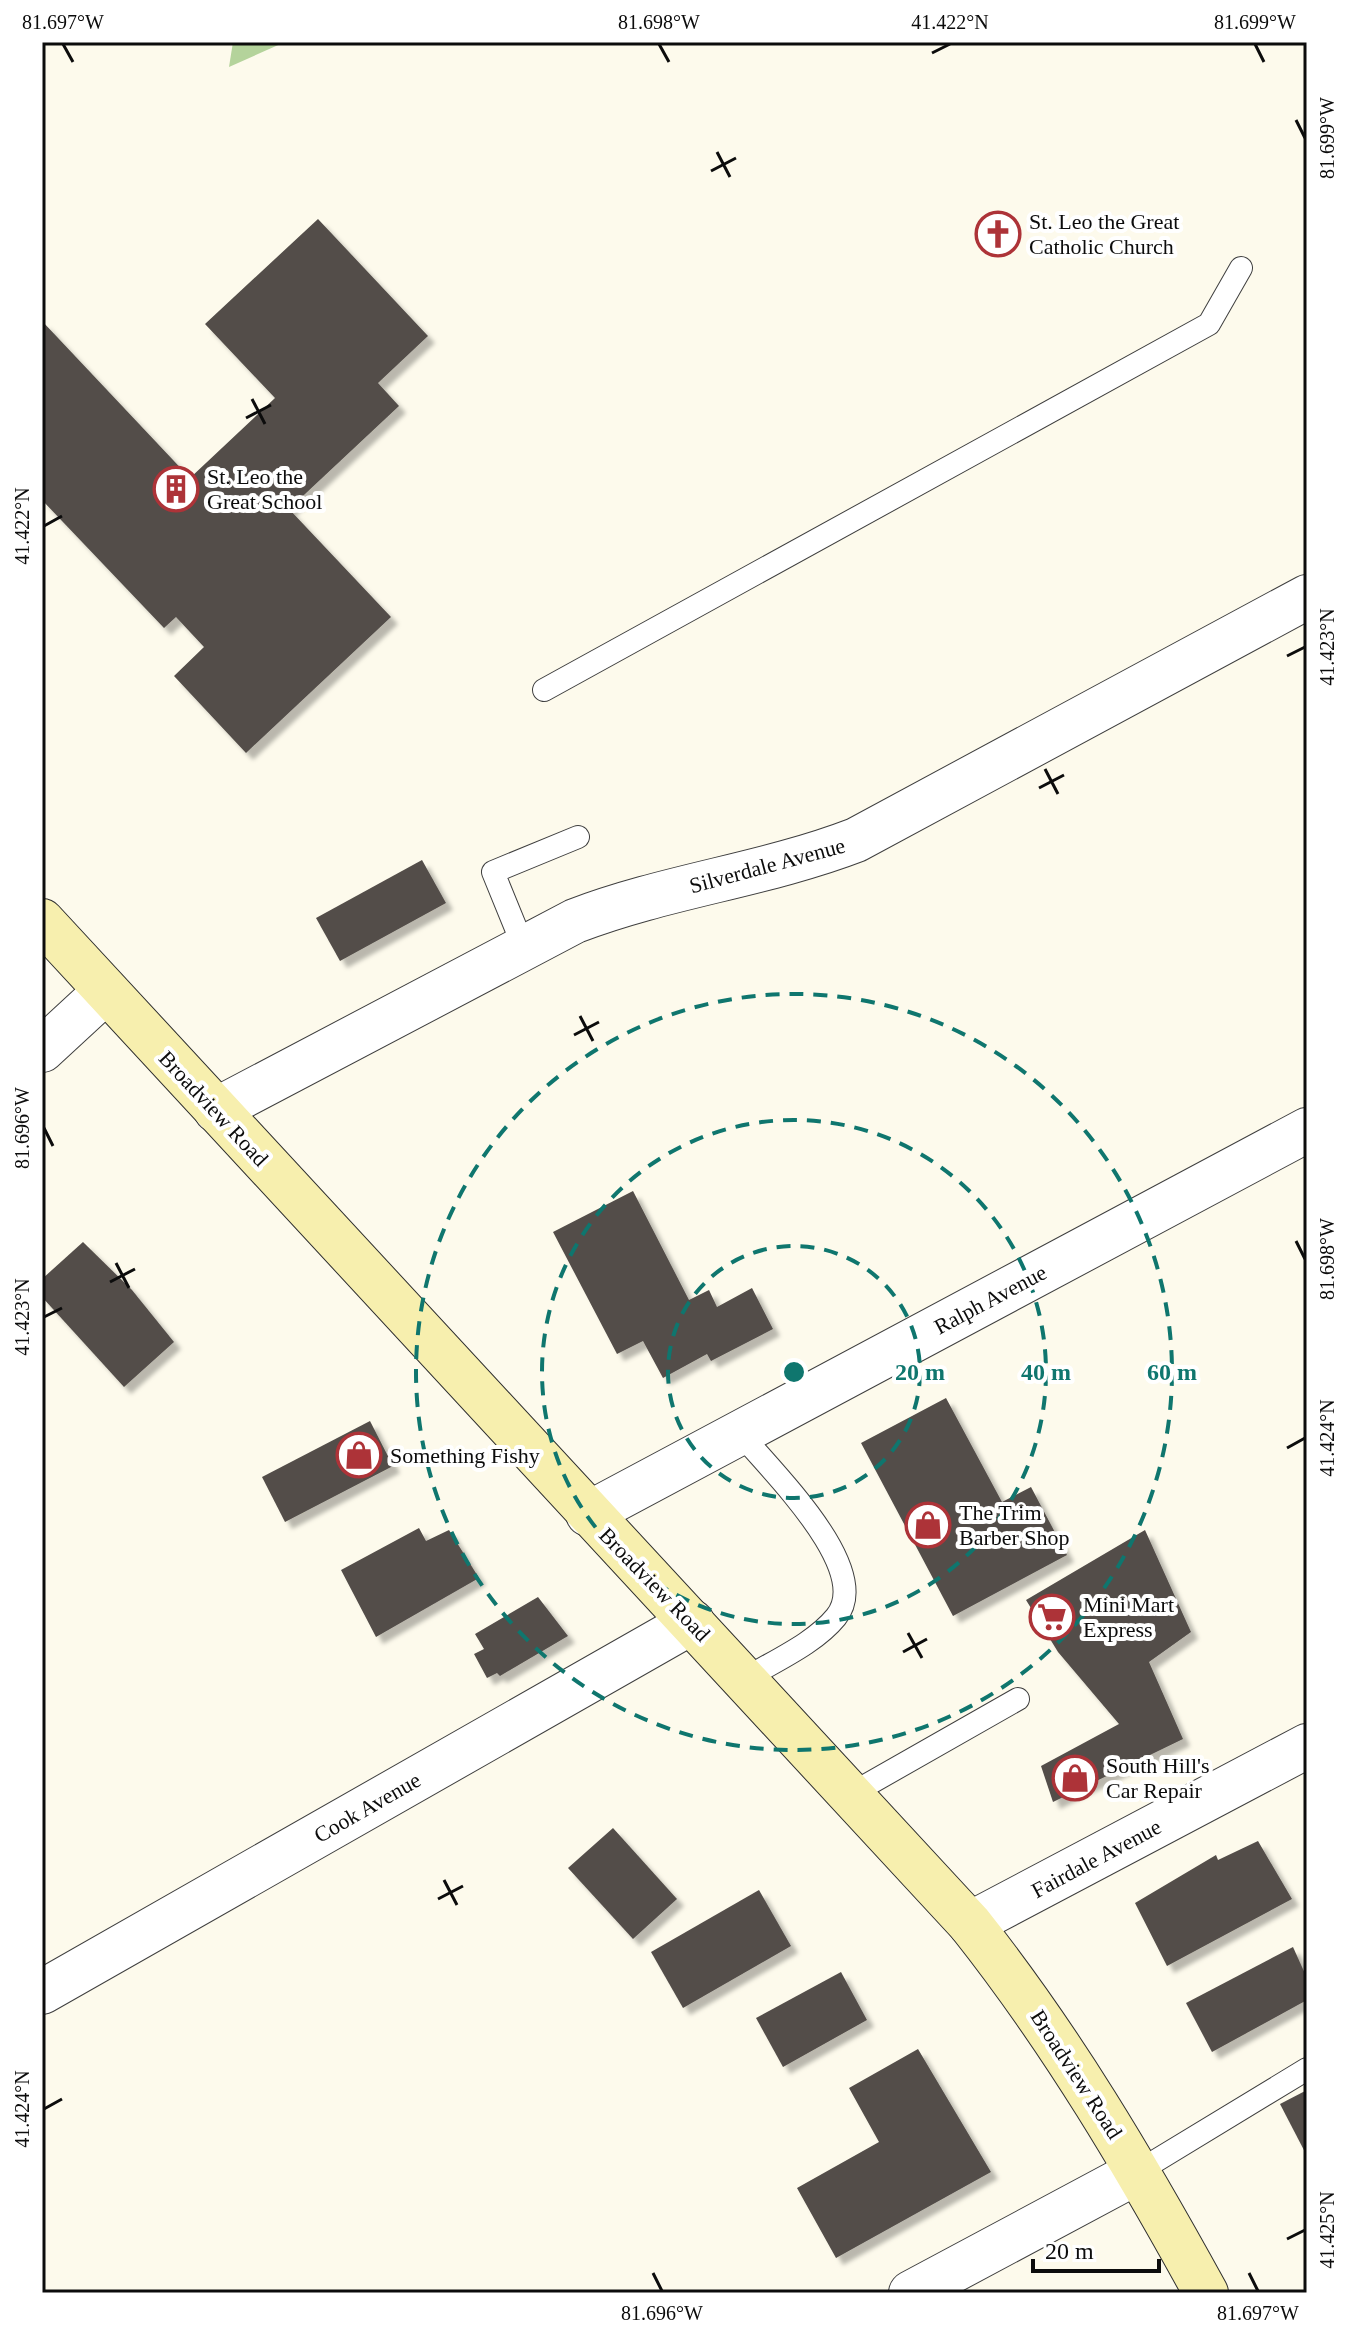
<svg xmlns="http://www.w3.org/2000/svg" width="1349" height="2335" font-family="'Times New Roman',serif">
  <style>
    .forest { fill: #b4d39b }
    .building { fill: #534d49; filter: url(#shadow) }
    .lines { fill: none; stroke-linecap: round; stroke-linejoin: round }
    .service-casing { stroke: #3f3f3f; stroke-width: 24 }
    .minor-casing { stroke: #3f3f3f; stroke-width: 46 }
    .secondary-casing { stroke: #2e2e2e; stroke-width: 46 }
    .service { stroke: #fff; stroke-width: 22 }
    .minor { stroke: #fff; stroke-width: 44 }
    .secondary { stroke: #f7efae; stroke-width: 44 }
    .ticks { fill: none; stroke: #0c0c0c; stroke-width: 3 }
    .ring { fill: none; stroke: #0f766e; stroke-width: 4; stroke-dasharray: 14 10 }
    .labels { text-anchor: middle; stroke-width: 8; stroke-linejoin: round; paint-order: stroke }
    .poi-label { font-size: 22px; fill: #0c0c0c; stroke: #fff; text-anchor: start }
    .street-label { font-size: 22px; fill: #0c0c0c; stroke: #fff }
    .centre { fill: #0f766e; stroke: #fff; stroke-width: 4 }
    .ring-label { font-size: 24px; text-anchor: middle; font-weight: bold; fill: #0f766e; stroke: #fff; stroke-width: 8; stroke-linejoin: round; paint-order: stroke }
    .neatline { fill: none; stroke: #0c0c0c; stroke-width: 3 }
    .ticks-label { font-size: 20px; text-anchor: middle; fill: #0c0c0c }
  </style>
  <defs>
    <filter id="shadow"><feDropShadow dx="7" dy="7" stdDeviation="2" flood-color="#0004"/></filter>
  </defs>
  <rect width="100%" height="100%" fill="#fdfaec"/>
  <path class="forest" d="M233,42H285L229,67Z"/>
  <g class="building">
    <path d="M318,219L428,336L378,383L399,406L289,509L391,617L246,753L174,676L204,647L176,617L164,628L42,500V321L190,478L275,398L205,324Z"/>
    <path d="M422,860L446,903L340,961L316,918Z"/>
    <path d="M633,1191L689,1300L709,1290L717,1307L752,1288L773,1329L711,1361L707,1354L663,1378L643,1341L617,1354L553,1232Z"/>
    <path d="M83,1242L132,1290L174,1342L124,1387L42,1297V1279Z"/>
    <path d="M946,1398L1002,1502L1031,1487L1067,1555L953,1616L861,1443Z"/>
    <path d="M370,1421L393,1466L285,1522L262,1477Z"/>
    <path d="M419,1528L426,1541L449,1530L479,1578L376,1637L341,1570Z"/>
    <path d="M1145,1530L1191,1632L1149,1662L1183,1739L1053,1802L1041,1766L1119,1724L1058,1652L1026,1600Z"/>
    <path d="M538,1597L568,1636L500,1676L497,1673L487,1678L474,1654L484,1649L475,1634Z"/>
    <path d="M613,1828L677,1899L633,1939L568,1868Z"/>
    <path d="M1258,1841L1292,1899L1167,1966L1135,1903L1216,1855L1218,1860Z"/>
    <path d="M759,1890L791,1946L683,2008L651,1952Z"/>
    <path d="M1293,1947L1307,1978V2000L1212,2052L1186,2003Z"/>
    <path d="M841,1972L867,2020L783,2067L756,2018Z"/>
    <path d="M918,2049L991,2172L836,2258L797,2188L879,2142L849,2088Z"/>
    <path d="M1307,2090V2156L1280,2104Z"/>
  </g>
  <g class="lines">
    <g class="service-casing">
      <g id="service">
        <path d="M544,690L1209,324L1241,268"/>
        <path d="M524,948L493,872L578,837"/>
        <path d="M740,1433C770,1470 875,1570 836,1617C814,1644 774,1661 745,1679"/>
        <path d="M851,1794L1018,1699"/>
        <path d="M1139,2171L1307,2069"/>
      </g>
    </g>
    <g class="minor-casing">
      <g id="minor">
        <path d="M42,1050L106,991"/>
        <path d="M216,1110L575,921C666,886 765,875 856,840L1307,597"/>
        <path d="M588,1514L1307,1130"/>
        <path d="M970,1924L1307,1746"/>
        <path d="M42,1992L692,1622"/>
        <path d="M911,2293L1139,2171"/>
      </g>
    </g>
    <g class="secondary-casing">
      <path id="secondary" d="M42,921L970,1924C1062,2040 1135,2164 1206,2293"/>
    </g>
    <use href="#service" class="service"/>
    <use href="#minor" class="minor"/>
    <use href="#secondary" class="secondary"/>
  </g>
  <path class="ticks" d="M63,44L73,62M659,44L669,62M1255,44L1264,62M932,53L950,44M1296,120L1305,138M717,152L730,177M711,171L736,158M252,399L265,424M246,418L271,405M44,526L62,516M1287,656L1305,647M1045,769L1058,794M1039,788L1064,775M580,1016L593,1041M574,1035L599,1022M44,1128L53,1146M1296,1241L1305,1259M116,1263L129,1288M110,1282L135,1269M44,1317L62,1308M1287,1448L1305,1438M908,1633L922,1658M903,1652L927,1639M444,1880L457,1905M438,1899L463,1886M44,2109L62,2099M1287,2239L1305,2230M653,2273L662,2291M1249,2273L1258,2291"/>
  <g class="ring">
    <circle cx="794" cy="1372" r="126"/>
    <circle cx="794" cy="1372" r="252"/>
    <circle cx="794" cy="1372" r="378"/>
  </g>
  <defs>
    <g id="church-ring" transform="scale(2.3)"><circle r="9.5" fill="#fff" stroke="#ad3338" stroke-width="1.5"/><path d="M-1.2-6h2.4v3.5h3.3v2.4h-3.3V6h-2.4V-.1h-3.3v-2.4h3.3Z" fill="#ad3338"/></g>
    <g id="building-ring" transform="scale(2.3)"><circle r="9.5" fill="#fff" stroke="#ad3338" stroke-width="1.5"/><path d="M-4-6H4V6H1V3H-1V6H-4ZM-2.5-4.3h1.7v1.8h-1.7ZM.8-4.3h1.7v1.8H.8ZM-2.5-1h1.7V.8h-1.7ZM.8-1h1.7V.8H.8Z" fill="#ad3338"/></g>
    <g id="shop-ring" transform="scale(2.3)"><circle r="9.5" fill="#fff" stroke="#ad3338" stroke-width="1.5"/><path d="M-5-2.5h2.3a2.7 3.5 0 0 1 5.4 0H5L5.5 6h-11ZM-1.5-2.5h3a1.5 2.3 0 0 0-3 0Z" fill="#ad3338"/></g>
    <g id="supermarket-ring" transform="scale(2.3)"><circle r="9.5" fill="#fff" stroke="#ad3338" stroke-width="1.5"/><path d="M-6-5.5h2.5l.6 2H6L4.5 2H-2.5L-4.4-4H-6ZM-1.5 3.2a1.3 1.3 0 1 0 .1 0ZM3 3.2a1.3 1.3 0 1 0 .1 0Z" fill="#ad3338"/></g>
  </defs>
  <g fill-rule="evenodd">
    <use href="#church-ring" x="998" y="234"/>
    <use href="#building-ring" x="176" y="489"/>
    <use href="#shop-ring" x="359" y="1455"/>
    <use href="#shop-ring" x="928" y="1525"/>
    <use href="#supermarket-ring" x="1052" y="1617"/>
    <use href="#shop-ring" x="1075" y="1778"/>
  </g>
  <g class="labels">
    <g class="poi-label">
      <text x="1029" y="229">St. Leo the Great<tspan x="1029" dy="25">Catholic Church</tspan></text>
      <text x="207" y="484">St. Leo the<tspan x="207" dy="25">Great School</tspan></text>
      <text x="390" y="1463">Something Fishy</text>
      <text x="959" y="1520">The Trim<tspan x="959" dy="25">Barber Shop</tspan></text>
      <text x="1083" y="1612">Mini Mart<tspan x="1083" dy="25">Express</tspan></text>
      <text x="1106" y="1773">South Hill's<tspan x="1106" dy="25">Car Repair</tspan></text>
    </g>
    <g class="street-label">
      <text transform="translate(767 865) rotate(-15)" y="8">Silverdale Avenue</text>
      <text transform="translate(214 1108) rotate(47)" y="8">Broadview Road</text>
      <text transform="translate(990 1299) rotate(-28)" y="8">Ralph Avenue</text>
      <text transform="translate(655 1584) rotate(46)" y="8">Broadview Road</text>
      <text transform="translate(367 1807) rotate(-30)" y="8">Cook Avenue</text>
      <text transform="translate(1096 1858) rotate(-28)" y="8">Fairdale Avenue</text>
      <text transform="translate(1077 2074) rotate(57)" y="8">Broadview Road</text>
    </g>
  </g>
  <circle cx="794" cy="1372" r="12" class="centre"/>
  <g class="ring-label">
    <text x="920" y="1380">20 m</text>
    <text x="1046" y="1380">40 m</text>
    <text x="1172" y="1380">60 m</text>
  </g>
  <rect width="1349" height="2335" fill="none" stroke="#ffffff" stroke-width="88"/>
  <path d="M1033 2259v12h126v-12" fill="none" stroke="#0c0c0c" stroke-width="4"/>
  <text x="1045" y="2259" font-size="24" fill="#0c0c0c" stroke="#ffffff" stroke-width="6" paint-order="stroke">20 m</text>
  <rect x="44" y="44" width="1261" height="2247" class="neatline"/>
  <g class="ticks-label">
    <text x="63" y="29">81.697°W</text>
    <text x="659" y="29">81.698°W</text>
    <text x="950" y="29">41.422°N</text>
    <text x="1255" y="29">81.699°W</text>
    <text transform="translate(1327 138) rotate(-90)" y="7">81.699°W</text>
    <text transform="translate(22 526) rotate(-90)" y="7">41.422°N</text>
    <text transform="translate(1327 647) rotate(-90)" y="7">41.423°N</text>
    <text transform="translate(22 1128) rotate(-90)" y="7">81.696°W</text>
    <text transform="translate(1327 1259) rotate(-90)" y="7">81.698°W</text>
    <text transform="translate(22 1317) rotate(-90)" y="7">41.423°N</text>
    <text transform="translate(1327 1438) rotate(-90)" y="7">41.424°N</text>
    <text transform="translate(22 2109) rotate(-90)" y="7">41.424°N</text>
    <text transform="translate(1327 2230) rotate(-90)" y="7">41.425°N</text>
    <text x="662" y="2320">81.696°W</text>
    <text x="1258" y="2320">81.697°W</text>
  </g>
</svg>
